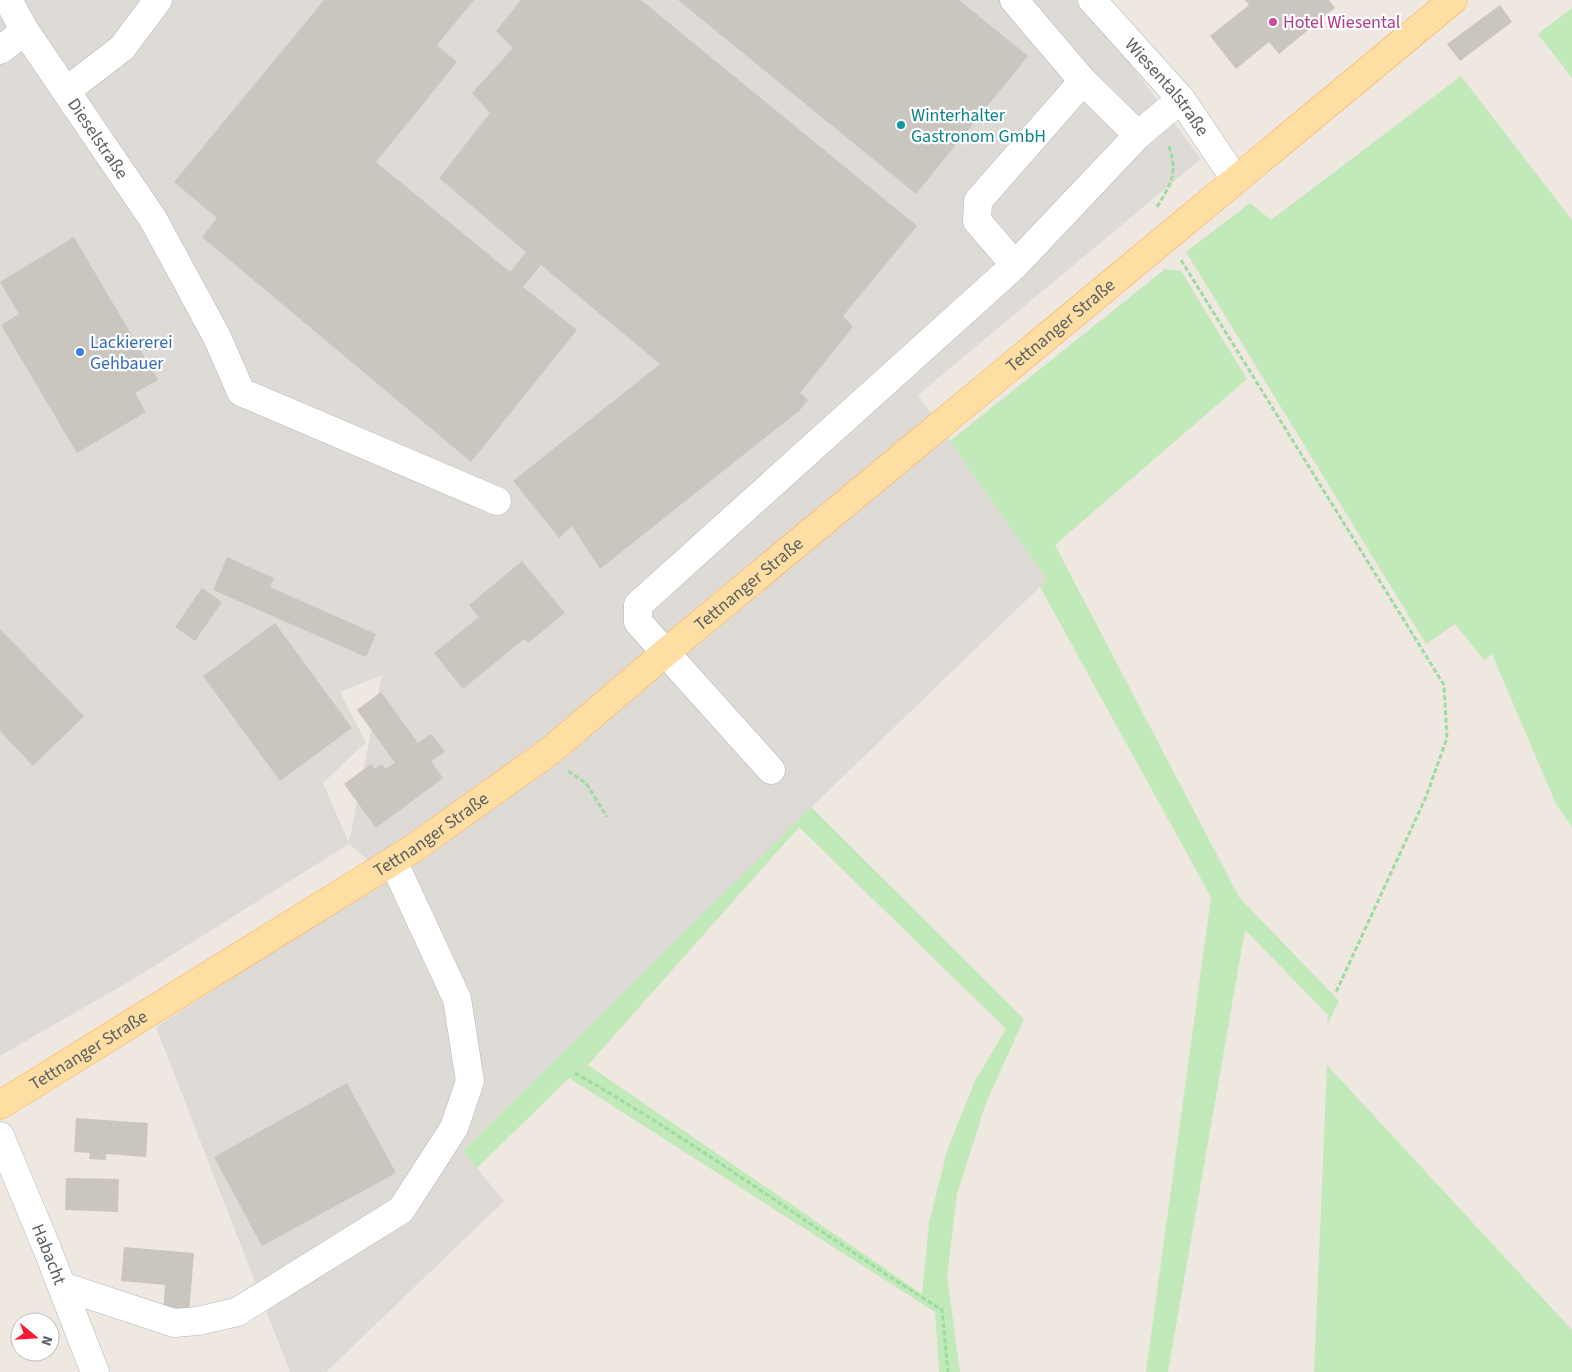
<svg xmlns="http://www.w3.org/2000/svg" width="1572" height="1372" font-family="'Source Sans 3',sans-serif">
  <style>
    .industrial { fill: #dedad5; fill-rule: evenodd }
    .green { fill: #c2e9b9; fill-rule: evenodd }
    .building { fill: #cbc5bf }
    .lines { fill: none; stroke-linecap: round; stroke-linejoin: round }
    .minor-casing { stroke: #b1b6ba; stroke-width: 29 }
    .major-casing { stroke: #ffa748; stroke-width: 29 }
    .path { stroke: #9bdc9f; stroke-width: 3; stroke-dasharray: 5 2.5; stroke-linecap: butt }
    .minor { stroke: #fff; stroke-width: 28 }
    .major { stroke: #ffdea4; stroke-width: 28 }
    .hotel-dot { fill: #d1479c; stroke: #fff; stroke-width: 2 }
    .culture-dot { fill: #0f9aa8; stroke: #fff; stroke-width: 2 }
    .shop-dot { fill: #3f7fe0; stroke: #fff; stroke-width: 2 }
    .labels { text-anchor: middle; stroke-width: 4.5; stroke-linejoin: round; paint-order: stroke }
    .hotel-label { font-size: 18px; fill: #b23c85; stroke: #fff; text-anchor: start }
    .street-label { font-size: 18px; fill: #595f63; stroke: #fff }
    .culture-label { font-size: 18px; fill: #0d838f; stroke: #fff; text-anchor: start }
    .shop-label { font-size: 18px; fill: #366cbe; stroke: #fff; text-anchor: start }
  </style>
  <rect width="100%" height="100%" fill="#eee8e0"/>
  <path class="industrial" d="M0,0H1083L1201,159L918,395L1047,580L798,820L463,1151L504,1201L326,1372H290L156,1027L389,878L349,844L135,978L0,1056ZM382,675L349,843L323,783L366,742L340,692Z"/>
  <g class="green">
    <path d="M1572,8V78L1538,34Z"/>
    <path d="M1461,76L1572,220V827L1556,804L1492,654L1484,660L1455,624L1426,644L1186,252L1250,203L1271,220Z"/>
    <path d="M1165,269L1181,271L1247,379L1055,545L1239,897L1339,1001L1327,1026L1328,1015L1245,930L1168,1372H1146L1211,897L1040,587L1047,580L950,441Z"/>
    <path d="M811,807L1024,1019L986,1103L957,1194L947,1277L960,1372H939L935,1312L569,1078L477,1168L463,1151ZM799,827L1006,1029L975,1081L948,1148L929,1223L922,1294L588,1065Z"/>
    <path d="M1327,1065L1572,1330V1372H1314Z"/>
  </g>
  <g class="building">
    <path d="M324,0H474L437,45L457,62L376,162L510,272L526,252L439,178L490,113L472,93L513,48L496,31L521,0H641L917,226L843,316L853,327L800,393L808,400L800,410L600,569L572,526L559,538L513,481L660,364L541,265L523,287L577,330L471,462L202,237L217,218L174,182Z"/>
    <path d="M678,0H959L1028,56L916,194Z"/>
    <path d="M1245,0H1329L1335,8L1279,54L1269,42L1236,69L1210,36L1249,5Z"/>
    <path d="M1500,5L1512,22L1460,61L1447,44Z"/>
    <path d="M74,237L158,380L135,393L146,412L77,453L1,325L19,314L0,282Z"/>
    <path d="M227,557L274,578L270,587L376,634L366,657L213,590Z"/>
    <path d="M522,561L565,613L528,643L524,639L463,689L434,653L479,617L469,605Z"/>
    <path d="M202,588L222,602L195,641L175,627Z"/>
    <path d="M275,623L352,728L280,781L203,676Z"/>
    <path d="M0,629L84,716L33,766L0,731Z"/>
    <path d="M381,692L418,743L431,734L445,752L431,761L443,778L376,828L344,784L371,764L375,769L382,764L385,769L395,763L357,710Z"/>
    <path d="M347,1083L396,1173L262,1246L214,1157Z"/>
    <path d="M76,1118L148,1123L146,1157L106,1154V1160L89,1159L90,1153L74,1152Z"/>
    <path d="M66,1178L119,1179L118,1212L65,1210Z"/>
    <path d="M124,1247L194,1253L189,1314L163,1312L165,1285L121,1281Z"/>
  </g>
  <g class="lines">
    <g class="minor-casing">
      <g id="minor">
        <path d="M1014,0L1083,81L1138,135L1181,99"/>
        <path id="s1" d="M1092,0L1181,99L1235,179"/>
        <path id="s2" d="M25,31L153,219L217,337L241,392L497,501"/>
        <path d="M0,50L25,31L8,0"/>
        <path d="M66,91L122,48L158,0"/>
        <path d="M1015,265L1138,135"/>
        <path d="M771,770L638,622V605L1015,265L977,221L978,201L1083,81"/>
        <path id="s3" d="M0,1136L46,1246L95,1372"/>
        <path d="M62,1286L174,1323L198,1321L237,1312L401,1210L454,1128L470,1081L457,999L393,861"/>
      </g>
    </g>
    <g class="major-casing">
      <g id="major">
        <path id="s4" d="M0,1105L414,848L550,751L665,653L1453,0"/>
      </g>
    </g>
    <g class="path">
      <path d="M1157,207C1171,184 1178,174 1169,146"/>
      <path d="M1181,260L1444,685L1447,738L1426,797L1336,992"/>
      <path d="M568,771L586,783L607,817"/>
      <path d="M575,1073C701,1145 819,1233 942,1310L948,1372"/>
    </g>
    <use href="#minor" class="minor"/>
    <use href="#major" class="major"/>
  </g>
  <circle class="hotel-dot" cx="1273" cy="22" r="5"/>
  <circle class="culture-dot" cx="901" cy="125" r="5"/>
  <circle class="shop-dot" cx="80" cy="352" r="5"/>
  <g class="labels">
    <g class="hotel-label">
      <text x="1283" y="28">Hotel Wiesental</text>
    </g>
    <g class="street-label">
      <text dy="6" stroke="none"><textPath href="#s1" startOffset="115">Wiesentalstraße</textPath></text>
      <text dy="6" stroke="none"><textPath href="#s2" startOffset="130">Dieselstraße</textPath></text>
      <text dy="6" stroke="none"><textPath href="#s4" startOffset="1319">Tettnanger Straße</textPath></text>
      <text dy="6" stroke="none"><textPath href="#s4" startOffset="914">Tettnanger Straße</textPath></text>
      <text dy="6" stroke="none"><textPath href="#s4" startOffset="509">Tettnanger Straße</textPath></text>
      <text dy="6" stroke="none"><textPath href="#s4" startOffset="104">Tettnanger Straße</textPath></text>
      <text dy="6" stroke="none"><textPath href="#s3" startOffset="128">Habacht</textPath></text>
    </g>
    <g class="culture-label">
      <text x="911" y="121">Winterhalter<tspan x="911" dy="21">Gastronom GmbH</tspan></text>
    </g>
    <g class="shop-label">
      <text x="90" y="348">Lackiererei<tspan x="90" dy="21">Gehbauer</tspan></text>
    </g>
  </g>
  <g transform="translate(35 1337) rotate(108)"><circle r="24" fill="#ffffff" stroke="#bdbfc1"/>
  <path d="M0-4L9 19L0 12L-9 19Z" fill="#fc1833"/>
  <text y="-8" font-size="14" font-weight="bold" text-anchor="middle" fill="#595f63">N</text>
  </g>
</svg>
